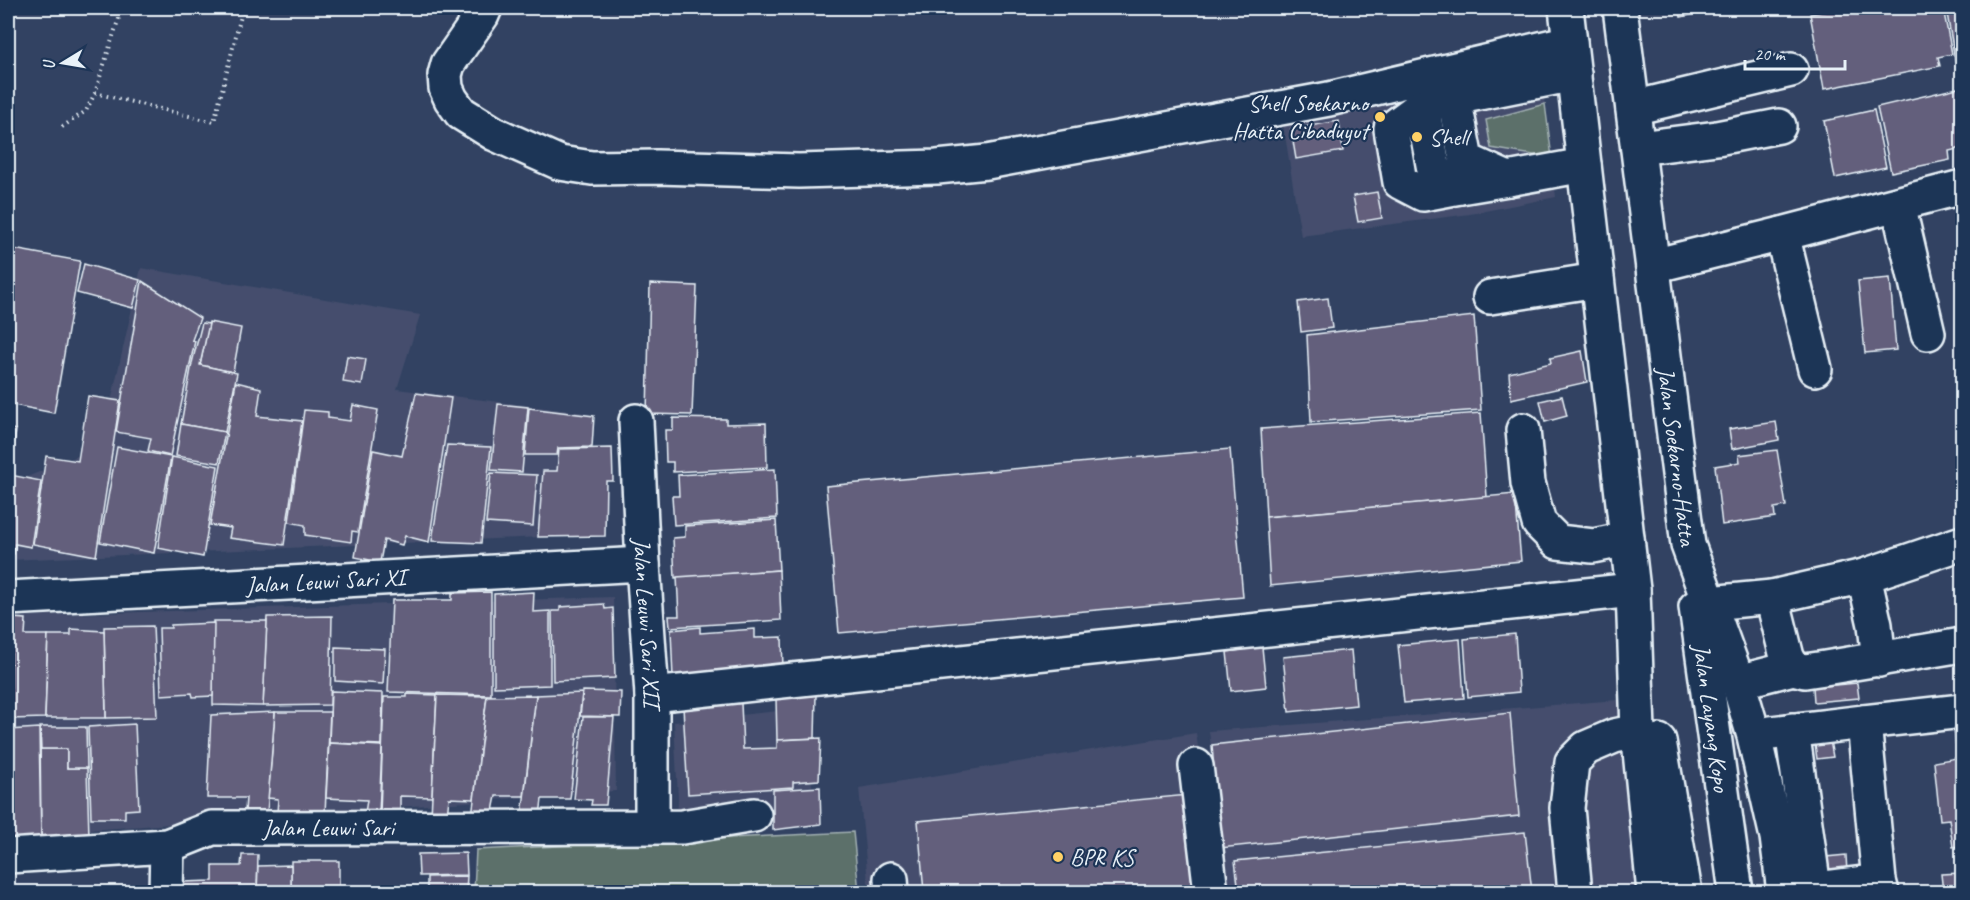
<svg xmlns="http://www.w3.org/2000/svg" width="1970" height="900" font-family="Caveat,sans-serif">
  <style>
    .built { fill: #444e6d }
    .green { fill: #5b706b; stroke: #a2b0b2; stroke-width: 1.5 }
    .building { fill: #635f7c; stroke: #e8f1f8; stroke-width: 1.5 }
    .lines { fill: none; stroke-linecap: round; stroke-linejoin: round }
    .minor-casing { stroke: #e8f1f8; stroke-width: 38 }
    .highway-casing { stroke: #e8f1f8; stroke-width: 38 }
    .path { stroke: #e8f1f8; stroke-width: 4; stroke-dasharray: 1.5 4.5; stroke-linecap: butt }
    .minor { stroke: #1d3557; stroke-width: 33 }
    .highway { stroke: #1d3557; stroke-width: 33 }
    .poi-dot { fill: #ffd166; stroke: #1d3557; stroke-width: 2 }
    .labels { text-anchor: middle; stroke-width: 4.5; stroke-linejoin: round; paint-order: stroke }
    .poi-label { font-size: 24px; fill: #e8f1f8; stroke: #1d3557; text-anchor: start }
    .street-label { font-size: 24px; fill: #e8f1f8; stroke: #1d3557 }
  </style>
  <rect width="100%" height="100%" fill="#324262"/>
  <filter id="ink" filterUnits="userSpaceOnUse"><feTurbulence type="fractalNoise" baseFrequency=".0167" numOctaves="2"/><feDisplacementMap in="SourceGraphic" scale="12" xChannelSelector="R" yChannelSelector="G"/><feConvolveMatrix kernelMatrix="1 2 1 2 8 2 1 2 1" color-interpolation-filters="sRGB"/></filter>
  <g filter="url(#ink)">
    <g class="built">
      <path d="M1539,58L1556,197L1470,214L1301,236L1282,116Z"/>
      <path d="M141,268L420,315L397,389L585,413L589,535L8,560V485L101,446Z"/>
      <path d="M613,597L616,791L8,836V618L46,615Z"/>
      <path d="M1618,700L1638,892H1229L1209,731Z"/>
      <path d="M797,709L819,820L677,835L678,798L674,722Z"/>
      <path d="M1196,733L1219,892H869L859,788Z"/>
    </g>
    <g class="green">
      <path d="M1545,104L1552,158L1491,148L1486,120Z"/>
      <path d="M853,832L859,892H474L476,850Z"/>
    </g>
    <g class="building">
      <path d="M1679,8H1721L1681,17Z"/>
      <path d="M1848,8H1943L1952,54L1938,57L1940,66L1824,89L1810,14Z"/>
      <path d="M1946,8H1962V75L1958,76Z"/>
      <path d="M1962,87V148L1949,151L1950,160L1891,172L1877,107Z"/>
      <path d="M1874,110L1886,167L1835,178L1824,121Z"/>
      <path d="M1339,121L1343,151L1296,159L1291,129Z"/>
      <path d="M1377,192L1382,218L1358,222L1353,196Z"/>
      <path d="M8,248L80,261L54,413L8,404Z"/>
      <path d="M84,264L140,280L133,308L77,293Z"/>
      <path d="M1890,278L1896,350L1865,353L1858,281Z"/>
      <path d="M142,281L200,318L192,340L195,341L170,456L148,451L151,438L116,432Z"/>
      <path d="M650,284L697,286L692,415L647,414Z"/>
      <path d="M1328,298L1332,328L1301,332L1298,302Z"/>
      <path d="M1474,316L1481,410L1311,422L1307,335Z"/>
      <path d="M209,322L241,328L233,372L200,365Z"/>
      <path d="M202,323L209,324L200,365L237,373L225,432L181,424L192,363Z"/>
      <path d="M1582,351L1587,382L1511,399L1509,373L1551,363L1550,358Z"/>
      <path d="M347,356L366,359L362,385L343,382Z"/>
      <path d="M236,382L261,388L257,416L302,421L284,545L229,538L231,528L210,525Z"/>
      <path d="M416,393L451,398L429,542L405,536L402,545L384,540L380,562L355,557L373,450L402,456Z"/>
      <path d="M88,396L120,401L96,556L33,544L46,456L78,461Z"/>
      <path d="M1562,396L1567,416L1545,422L1540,401Z"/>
      <path d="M498,404L528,407L522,472L491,470Z"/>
      <path d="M353,405L378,410L358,532L352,531L351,542L305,535V525L289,522L304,410L328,412V418L350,421Z"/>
      <path d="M529,408L594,416L592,447L558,448L557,455H525Z"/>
      <path d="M1481,413L1487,497L1266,517L1261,429Z"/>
      <path d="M673,418L726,419V424L766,423L767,467L673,472V462H666L665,430H673Z"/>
      <path d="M1776,422L1779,440L1732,449L1729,429Z"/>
      <path d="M181,424L225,432L219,463L176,456Z"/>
      <path d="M8,428L16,430L10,475L41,481L31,547L15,544L14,554L8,553Z"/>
      <path d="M447,445L491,447L481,543L432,541Z"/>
      <path d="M117,447L171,457L154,553L100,542Z"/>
      <path d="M612,448L613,481H606L605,536L538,537L543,471H557L559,449Z"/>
      <path d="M1230,449L1243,597L839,633L826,486Z"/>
      <path d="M1777,450L1786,506L1774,508L1775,517L1722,525L1715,466L1740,462L1739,455Z"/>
      <path d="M172,457L218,466L203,557L158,548Z"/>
      <path d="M775,469L777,518L674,525L672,496H679L678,475Z"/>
      <path d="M491,473L537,475L533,526L486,523Z"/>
      <path d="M1515,494L1521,561L1270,586L1266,517Z"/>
      <path d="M776,520L779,570L675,578L673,538L685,537V526Z"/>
      <path d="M779,570L781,620L670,627L669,616H679L677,577Z"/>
      <path d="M491,592V695L388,692L392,600H452V593Z"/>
      <path d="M534,592L533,612L550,611V685L494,687V594Z"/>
      <path d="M604,604L605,609L613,608L615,678L553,681L552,611H560V607Z"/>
      <path d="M332,616L330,705L263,706L267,617Z"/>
      <path d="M8,618H12L10,719H8Z"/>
      <path d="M12,618L26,619L25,635H48L45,718L10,719Z"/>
      <path d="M213,621H267L263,706L213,705Z"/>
      <path d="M214,623L213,696L193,697L192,693L161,695L159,628H171V625Z"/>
      <path d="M153,626L157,717L106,718L104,627Z"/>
      <path d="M700,627V633L755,629V638L782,637L783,669L673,678L671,630Z"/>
      <path d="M71,629L104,631L106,718H45L48,635H71Z"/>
      <path d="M1515,634L1519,692L1468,697L1464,639Z"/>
      <path d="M1460,639L1464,698L1404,703L1398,645Z"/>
      <path d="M335,647L385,649L383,684L335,681Z"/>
      <path d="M1262,647L1266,687L1231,691L1227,652Z"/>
      <path d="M1351,650L1356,705L1289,712L1283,657Z"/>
      <path d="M1857,683L1859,698L1814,702L1813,687Z"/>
      <path d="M331,691L383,693L382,745L329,743Z"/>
      <path d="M583,691L621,692L620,717L580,716Z"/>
      <path d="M582,693L570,799H542L540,816H522L536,695Z"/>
      <path d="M407,694L437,695L432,797L400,796V815L380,814L384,697H407Z"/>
      <path d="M816,694L815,738L777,740L776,698Z"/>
      <path d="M437,695L487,696L474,799L449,798L447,817L431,816Z"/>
      <path d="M536,695L524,796H496L492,816H472L487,696Z"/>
      <path d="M741,703L743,749L777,748V740L821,738L819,780L793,782V787L688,794L683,707Z"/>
      <path d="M275,712H330L325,813H277L278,799L268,798Z"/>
      <path d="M275,712L267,813L245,811L246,798H207L211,715Z"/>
      <path d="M1510,713L1519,816L1220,848L1212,745Z"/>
      <path d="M583,717H614L606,805H591L592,800L574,799Z"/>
      <path d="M135,724L139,809L125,810V818H91L88,727Z"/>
      <path d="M40,727L41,749H67V768H87L89,837L41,841Z"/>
      <path d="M40,727H86L87,768H67V749H41Z"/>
      <path d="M39,728L41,841L8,843V730Z"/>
      <path d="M1954,728H1962V856L1961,846L1953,847L1949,819L1940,820L1934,762L1957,758Z"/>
      <path d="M1829,735L1833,757L1817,759L1814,737Z"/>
      <path d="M329,743L382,746L379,814L365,813L367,800L326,798Z"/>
      <path d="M820,787L821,824L773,830V790Z"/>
      <path d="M1188,795L1197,892H924L918,821Z"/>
      <path d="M1525,832L1532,892H1239L1235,861Z"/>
      <path d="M466,853L467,875L419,876L418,854Z"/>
      <path d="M242,855H258L257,892H183V882L213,881V866H241Z"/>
      <path d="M1846,855L1847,873L1827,875L1826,857Z"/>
      <rect x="291" y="861" width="48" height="31"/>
      <path d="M291,865V892H257L258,866Z"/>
      <path d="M1962,873V892H1943L1941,874Z"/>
      <path d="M467,876L466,892H427V877Z"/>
    </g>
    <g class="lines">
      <g class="minor-casing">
        <g id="minor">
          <path d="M485,8L482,15L448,64L445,75L446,88L451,99L461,113L495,134L560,163L592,168L657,167L799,171L937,167L987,162L1329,99L1570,42"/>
          <path d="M1574,74L1454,98L1466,160L1508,179L1584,165"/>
          <path d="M1454,98L1422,106L1434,170L1460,187L1508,179"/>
          <path d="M1422,106L1391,129L1400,182L1423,194L1460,187"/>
          <path d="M1633,108L1791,70"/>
          <path d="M1638,148L1717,138L1779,126"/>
          <path d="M1898,204L1928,333"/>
          <path d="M1782,234L1962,187"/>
          <path d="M1653,266L1782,234L1815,369"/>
          <path d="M1490,297L1597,280"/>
          <path id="s1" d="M636,421L643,564L652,695V826"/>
          <path d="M1523,430L1528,483L1539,523L1558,542L1593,546L1627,539"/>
          <path d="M1864,576L1875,625L1879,660"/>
          <path d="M1772,597L1787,657L1793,668L1805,671L1825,668L1962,645"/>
          <path id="s2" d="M8,598L643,564"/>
          <path d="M1710,603L1772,597L1864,576L1962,543"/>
          <path d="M1738,682L1793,668"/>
          <path d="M652,695L1633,590"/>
          <path d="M1792,730L1814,888"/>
          <path d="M1771,733L1864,722"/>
          <path d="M1196,766L1211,892"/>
          <path id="s3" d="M8,856L167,846L212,828L682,827L754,815"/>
          <path d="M891,879L892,892"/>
          <path d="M1879,881L1864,722L1962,711"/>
          <path d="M166,892L167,846"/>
          <path d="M1575,892L1567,808L1572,762L1586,748L1614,736L1638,731"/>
          <path d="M1792,892L1879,881L1882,892"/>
        </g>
      </g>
      <g class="highway-casing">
        <g id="highway">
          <path d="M1566,8L1633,590L1638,731L1654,892"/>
          <path id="s4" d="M1620,8L1688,545L1738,682L1754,736L1777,837L1784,892"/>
          <path id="s5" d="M1696,607L1736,892"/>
          <path d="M1659,741L1685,892"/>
        </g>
      </g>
      <g class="path">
        <path d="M95,93L214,122L243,8"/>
        <path d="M62,127L86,111L95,93L122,8"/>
      </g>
      <use href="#minor" class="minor"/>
      <use href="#highway" class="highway"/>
    </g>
  </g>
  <g class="poi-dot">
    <circle cx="1380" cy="117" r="6"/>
    <circle cx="1417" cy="137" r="6"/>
    <circle cx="1058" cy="857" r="6"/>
  </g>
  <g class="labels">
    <g class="poi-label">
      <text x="1368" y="111" text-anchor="end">Shell Soekarno<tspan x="1368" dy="28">Hatta Cibaduyut</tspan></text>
      <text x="1429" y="145">Shell</text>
      <text x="1070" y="865">BPR KS</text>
    </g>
    <g class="street-label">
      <text dy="8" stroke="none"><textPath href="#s4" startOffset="452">Jalan Soekarno-Hatta</textPath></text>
      <text dy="8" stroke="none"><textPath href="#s2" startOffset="318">Jalan Leuwi Sari XI</textPath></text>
      <text dy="8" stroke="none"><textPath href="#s1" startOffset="202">Jalan Leuwi Sari XII</textPath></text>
      <text dy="8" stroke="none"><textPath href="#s5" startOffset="112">Jalan Layang Kopo</textPath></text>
      <text dy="8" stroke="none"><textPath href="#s3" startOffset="324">Jalan Leuwi Sari</textPath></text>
    </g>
  </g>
  <rect width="1970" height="900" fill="none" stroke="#1d3557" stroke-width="30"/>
  <rect x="15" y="15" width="1940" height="870" fill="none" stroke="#e8f1f8" stroke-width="2" filter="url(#ink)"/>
  <g transform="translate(63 63) rotate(259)" stroke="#1d3557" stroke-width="4.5" paint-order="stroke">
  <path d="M0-4.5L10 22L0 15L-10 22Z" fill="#e8f1f8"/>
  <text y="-9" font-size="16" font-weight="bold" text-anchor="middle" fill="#e8f1f8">U</text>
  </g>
  <path d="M1745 60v9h100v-9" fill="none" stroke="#e8f1f8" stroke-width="3"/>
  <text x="1754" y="60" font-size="18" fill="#e8f1f8" stroke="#1d3557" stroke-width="4.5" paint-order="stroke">20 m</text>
</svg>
